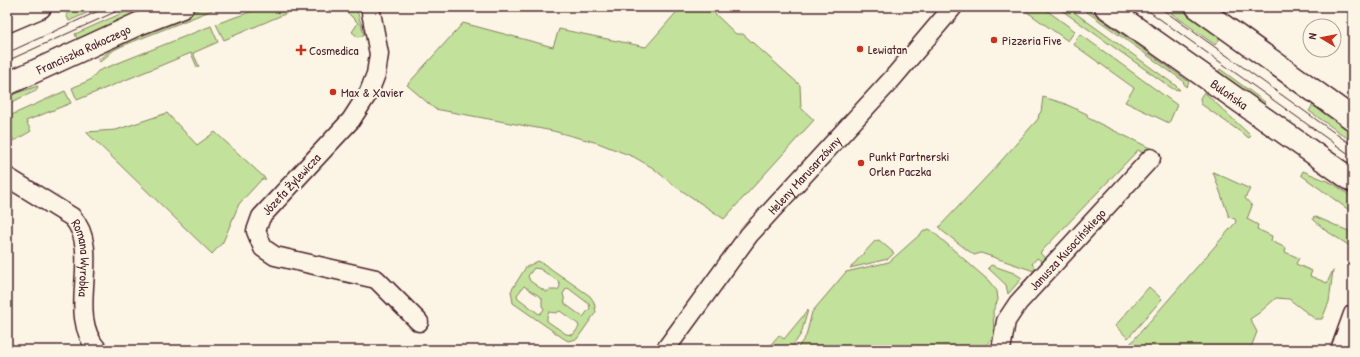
<svg xmlns="http://www.w3.org/2000/svg" width="1360" height="357" font-family="'Patrick Hand',sans-serif">
  <style>
    .green { fill: #c2e19a; stroke: #868062; fill-rule: evenodd }
    .lines { fill: none; stroke-linecap: round; stroke-linejoin: round }
    .minor-casing { stroke: #4a1f2b; stroke-width: 21 }
    .secondary-casing { stroke: #4a1f2b; stroke-width: 25 }
    .minor { stroke: #fcf5e5; stroke-width: 18 }
    .secondary { stroke: #fcf5e5; stroke-width: 22 }
    .tram { stroke: #4a1f2b; stroke-width: 1 }
    .poi-dot { fill: #c8321e; stroke: #fcf5e5; stroke-width: 1.5 }
    .labels { text-anchor: middle; stroke-width: 4; stroke-linejoin: round; paint-order: stroke }
    .poi-label { font-size: 13px; fill: #4a1f2b; stroke: #fcf5e5; text-anchor: start }
    .street-label { font-size: 13px; fill: #4a1f2b; stroke: #fcf5e5 }
  </style>
  <rect width="100%" height="100%" fill="#fcf5e5"/>
  <filter id="ink" filterUnits="userSpaceOnUse"><feTurbulence type="fractalNoise" baseFrequency=".025" numOctaves="2"/><feDisplacementMap in="SourceGraphic" scale="8" xChannelSelector="R" yChannelSelector="G"/><feConvolveMatrix kernelMatrix="1 2 1 2 8 2 1 2 1" color-interpolation-filters="sRGB"/></filter>
  <g filter="url(#ink)">
    <g class="green">
      <path d="M81,7H100L69,21L66,14Z"/>
      <path d="M136,7H144L111,26L78,41L75,34Z"/>
      <path d="M205,7H220L122,46L114,50L100,62L98,60L123,41L178,17Z"/>
      <path d="M264,7H285L287,13L224,40L216,24Z"/>
      <path d="M342,7H356L364,34L362,36L358,37L352,32L358,23Z"/>
      <path d="M681,7H708L736,34H743L800,85L801,108L814,120L724,219L672,184L653,168L634,157L598,143L553,131L435,109L407,85L463,23L553,47L559,29L646,47Z"/>
      <path d="M1020,7H1042L1075,31L1068,41Z"/>
      <path d="M1057,7H1067L1175,85L1180,90L1173,89Z"/>
      <path d="M1080,7H1084L1189,82L1186,87L1182,80Z"/>
      <path d="M1163,7H1178L1221,37L1215,45Z"/>
      <path d="M211,26L218,42L193,53L199,66L197,67L191,53L77,100L72,88L90,80L98,71Z"/>
      <path d="M1080,34L1177,105L1169,123L1125,102L1134,88L1073,44Z"/>
      <path d="M1220,69L1265,102L1263,104L1221,80L1216,76Z"/>
      <path d="M38,86L36,91L7,104V96Z"/>
      <path d="M65,91L71,103L26,121L31,131L14,141L7,128V117Z"/>
      <path d="M1204,92L1251,136L1249,138L1201,104L1200,98Z"/>
      <path d="M1043,97L1063,103L1087,114L1088,118L1150,148L1148,153L1144,154L1138,150L1040,253L1047,260L1044,263L1037,258L1032,264L1038,270L1037,272L981,253L974,255L941,230L939,227L993,170L1038,119L1039,114L1041,112Z"/>
      <path d="M1314,103L1353,131V142L1309,111Z"/>
      <path d="M167,113L197,145L215,132L266,179H262L239,204L223,242L212,254L86,132L116,130Z"/>
      <path d="M1303,171L1334,184L1353,198V213L1301,175Z"/>
      <path d="M1213,172L1250,189L1245,198L1252,206L1247,219L1258,225L1257,229L1272,236L1271,241L1286,248L1285,252L1299,258L1296,264L1312,271L1310,276L1327,283L1333,270L1329,302L1322,319H1315L1289,299L1276,298L1259,313L1250,319L1257,332L1250,350H1134L1130,344L1236,222L1235,219L1229,217Z"/>
      <path d="M1314,216L1353,233V248L1325,230L1313,219Z"/>
      <path d="M928,229L931,230L974,268L988,280L997,291L998,300L993,311L994,335L983,350H796L806,336L812,312L846,272L889,262L924,231Z"/>
      <path d="M879,240L894,253L888,259L850,268L875,241Z"/>
      <path d="M538,261L544,264L590,296L594,302L596,312L577,339L568,341L563,338L513,303L511,291L526,267ZM534,268L540,269L559,282L560,286L558,290H550L546,292L530,281L528,276ZM524,286L542,298V306L544,309L541,313L539,314L518,298L517,295ZM568,288L589,304L590,308L583,317L565,304L564,297L563,294L566,289ZM560,311L578,324L579,327L573,335L566,334L547,321V317L549,312L556,313Z"/>
      <path d="M991,265L1014,273L1022,278L1008,294L1006,285L988,268Z"/>
      <path d="M1149,287L1162,299L1128,338L1115,326Z"/>
      <path d="M808,310L801,334L790,350H766L779,335L784,339Z"/>
    </g>
    <g class="lines">
      <g class="minor-casing">
        <g id="minor">
          <path d="M370,7L379,54L376,74L369,92L351,120L261,217L256,231L263,248L275,256L376,279L419,322"/>
          <path id="s1" d="M7,177L72,217C104,252 64,313 98,350"/>
          <path id="s2" d="M665,350L749,235L892,79L953,7"/>
          <path id="s3" d="M1001,350L1006,321L1018,303L1151,158"/>
          <path d="M1340,350L1353,314"/>
        </g>
      </g>
      <g class="secondary-casing">
        <g id="secondary">
          <path id="s4" d="M1106,7L1353,181"/>
          <path d="M1197,7L1353,119"/>
          <path d="M7,21L40,7"/>
          <path id="s5" d="M7,84L138,24L182,7"/>
        </g>
      </g>
      <use href="#minor" class="minor"/>
      <use href="#secondary" class="secondary"/>
      <g class="tram">
        <path d="M1143,7L1353,157"/>
        <path d="M1159,7L1353,146"/>
        <path d="M7,53L107,7"/>
        <path d="M7,61L126,7"/>
      </g>
    </g>
  </g>
  <g class="poi-dot">
    <circle cx="994" cy="40" r="4"/>
    <circle cx="860" cy="49" r="4"/>
    <path d="M299 44h4v4h4v4h-4v4h-4v-4h-4v-4h4z"/>
    <circle cx="333" cy="92" r="4"/>
    <circle cx="861" cy="163" r="4"/>
  </g>
  <g class="labels">
    <g class="poi-label">
      <text x="1002" y="45">Pizzeria Five</text>
      <text x="868" y="54">Lewiatan</text>
      <text x="309" y="55">Cosmedica</text>
      <text x="341" y="97">Max &amp; Xavier</text>
      <text x="869" y="161">Punkt Partnerski<tspan x="869" dy="15">Orlen Paczka</tspan></text>
    </g>
    <g class="street-label">
      <text dy="5" stroke="none"><textPath href="#s5" startOffset="84">Franciszka Rakoczego</textPath></text>
      <text dy="5" stroke="none"><textPath href="#s4" startOffset="151">Bulońska</textPath></text>
      <text dy="5" stroke="none"><textPath href="#s2" startOffset="224">Heleny Marusarzówny</textPath></text>
      <text transform="translate(291 184) rotate(-47)" y="5">Józefa Żylewicza</text>
      <text dy="5" stroke="none"><textPath href="#s3" startOffset="124">Janusza Kusocińskiego</textPath></text>
      <text dy="5" stroke="none"><textPath href="#s1" startOffset="120">Romana Wyrobka</textPath></text>
    </g>
  </g>
  <rect width="1360" height="357" fill="none" stroke="#fcf5e5" stroke-width="24"/>
  <rect x="12" y="12" width="1336" height="333" fill="none" stroke="#4a1f2b" stroke-width="1.5" filter="url(#ink)"/>
  <g transform="translate(1322 38) rotate(280)"><circle r="19" fill="#fcf5e5" stroke="#b59f9b"/>
  <path d="M0-3L7 15L0 10L-7 15Z" fill="#c8321e"/>
  <text y="-6" font-size="11" font-weight="bold" text-anchor="middle" fill="#4a1f2b">N</text>
  </g>
</svg>
